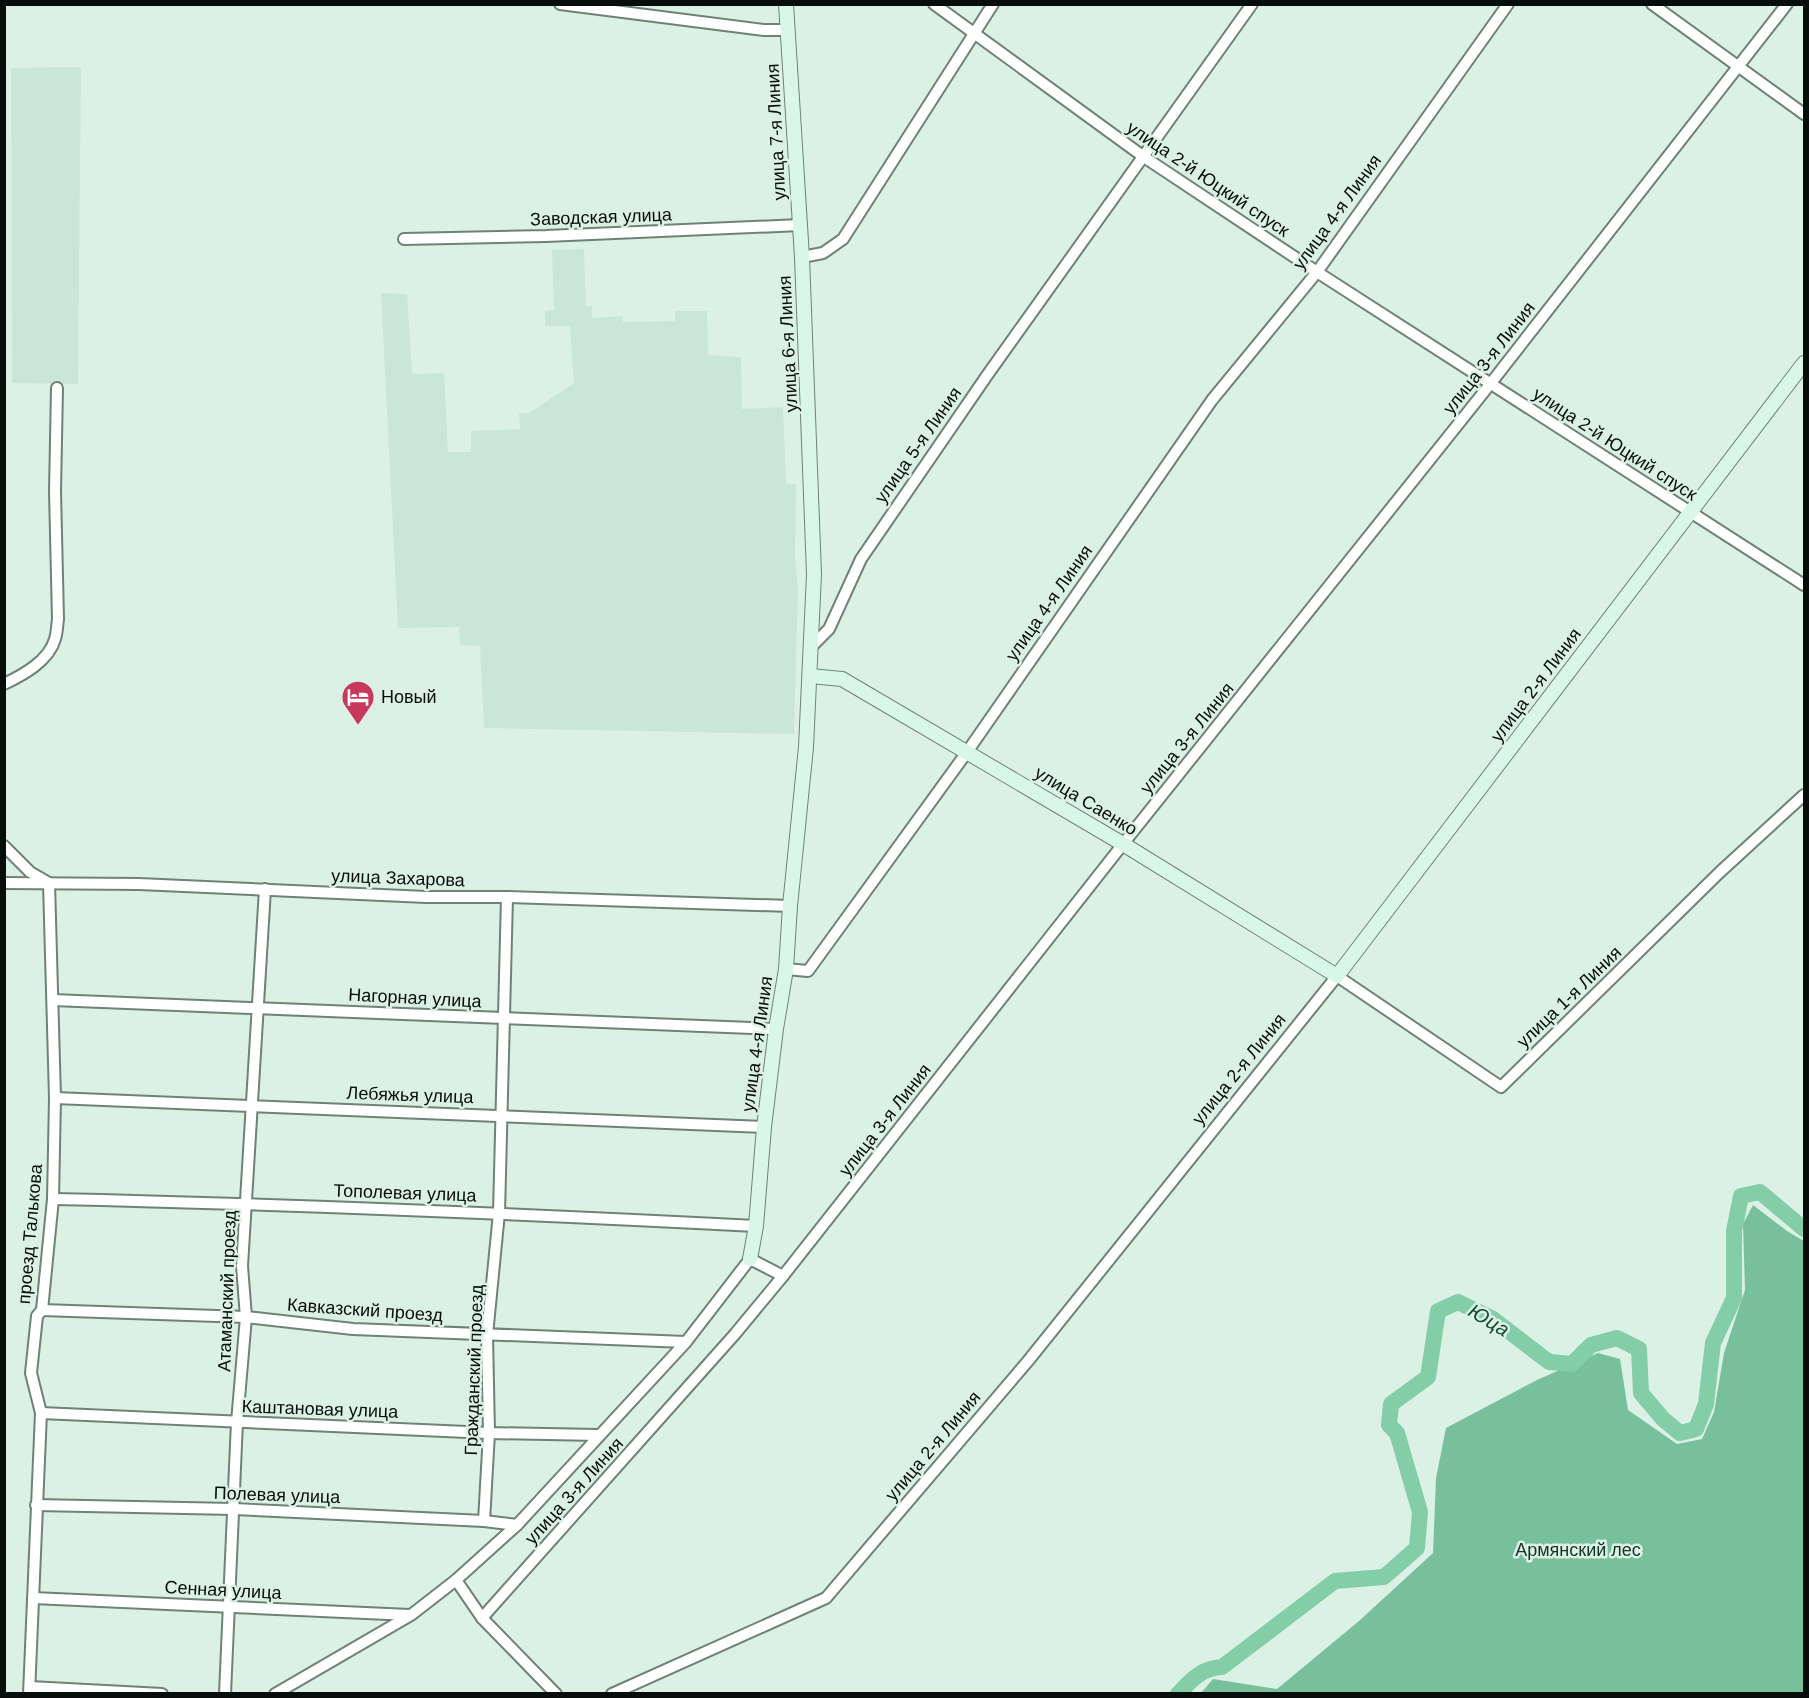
<svg xmlns="http://www.w3.org/2000/svg" width="1809" height="1698" viewBox="0 0 1809 1698" font-family="Helvetica,sans-serif">
<rect width="100%" height="100%" fill="#dcf1e5"/>
<g fill="#cae6d6">
<polygon points="81,67 78,384 12,383 11,68"/>
<polygon points="584,249 586,306 592,306 592,318 622,316 623,322 675,321 675,311 707,311 708,355 741,357 742,409 783,407 786,484 796,484 795,561 798,587 794,734 484,728 480,646 460,645 459,627 398,628 381,293 407,294 412,374 444,373 448,452 471,452 471,431 520,429 519,413 529,413 574,383 570,326 545,326 545,311 554,310 552,250"/>
</g>
<polygon fill="#77c09b" points="1753,1205 1787,1231 1804,1241 1804,1693 1201,1693 1213,1679 1277,1689 1359,1621 1433,1553 1436,1478 1446,1428 1537,1380 1598,1353 1620,1359 1628,1410 1677,1444 1702,1439 1714,1412 1724,1353 1745,1290 1743,1224"/>
<g fill="none" stroke-linecap="round" stroke-linejoin="round">
<path stroke="#83cda7" stroke-width="16" d="M1178 1694C1192 1679 1202 1668 1222 1667L1335 1581 1384 1577 1417 1548 1420 1512 1397 1433 1389 1425 1391 1404 1428 1377 1438 1311 1458 1302 1493 1319 1549 1362 1572 1364 1591 1345 1617 1338 1639 1349 1641 1393 1663 1419 1680 1433 1696 1429 1706 1404 1713 1343 1734 1298V1231L1741 1196 1760 1192 1804 1229"/>
<g stroke="#6f8277" stroke-width="14">
<g id="street">
<polyline points="560,4 764,30 788,30"/>
<polyline points="934,4 1144,157 1317,272 1804,585"/>
<polyline points="1652,4 1804,114"/>
<polyline points="404,239 546,236 800,225"/>
<polyline points="802,257 823,253 843,239 993,4"/>
<polyline points="811,647 829,629 861,559 988,374 1252,4"/>
<path d="M4 684C23 675 49 661 55 639 57 633 57 626 58 619L55 491 57 388"/>
<polyline points="4,846 30,872 49,883 55,1098 53,1199 42,1310 37,1316 31,1373 41,1413 29,1694"/>
<polyline points="4,883 139,884 426,897 507,897 790,906"/>
<polyline points="786,969 808,971 967,752 1212,400 1317,272 1508,4"/>
<polyline points="53,1000 776,1029"/>
<polyline points="55,1098 764,1127"/>
<path d="M53 1199C288 1204 522 1214 756 1226"/>
<polyline points="42,1310 246,1317 353,1329 686,1342"/>
<polyline points="41,1413 489,1433 598,1435"/>
<polyline points="36,1505 234,1509 484,1521 517,1525"/>
<polyline points="484,1521 489,1433 487,1335 499,1213 507,897"/>
<polyline points="456,1580 482,1618 556,1694"/>
<polyline points="33,1598 410,1615"/>
<polyline points="482,1618 735,1334 783,1276 1123,844 1491,383 1787,4"/>
<polyline points="30,1687 162,1694"/>
<polyline points="225,1694 237,1422 246,1317 242,1266 265,889"/>
<polyline points="275,1694 411,1615 456,1580 517,1525 686,1342 750,1259 783,1276"/>
<polyline points="612,1694 826,1598 1028,1361 1337,976 1501,1087 1720,872 1804,795"/>
</g>
</g>
<g stroke="#6f8277" stroke-width="16">
<g id="secondary">
<polyline points="810,676 842,679 1123,844 1337,976 1804,363"/>
<polyline points="750,1259 756,1226 764,1127 776,1029 786,969 790,906 806,747 814,574 802,257 786,4"/>
</g>
</g>
<use href="#street" stroke="#fff" stroke-width="10"/>
<use href="#secondary" stroke="#d8f7e8" stroke-width="14"/>
</g>
<defs>
<g id="hotel-pin" transform="scale(1.725)"><path d="M0 17L-7.5 6A9.5 9.5 0 1 1 7.5 6Z" fill="#c7385b" stroke="#dcf1e5"/><path d="M-6-4.5h1.5V1H6V5H4.5V3h-9V5H-6ZM-4 0a1.8 1.8 0 1 1 3.6 0ZM.5 0V-2.5h3Q6-2.5 6 0Z" fill="#fff"/></g>
</defs>
<g fill-rule="evenodd">
<use href="#hotel-pin" x="358" y="697"/>
</g>
<g text-anchor="middle" stroke-width="5" stroke-linejoin="round" paint-order="stroke">
<g font-size="18" fill="#070d0a" stroke="#dcf1e5">
<text transform="translate(776 132) rotate(-93)" y="6">улица 7-я Линия</text>
<text transform="translate(1208 179) rotate(34)" y="6">улица 2-й Юцкий спуск</text>
<text transform="translate(1337 212) rotate(-54)" y="6">улица 4-я Линия</text>
<text transform="translate(601 217) rotate(-2)" y="6">Заводская улица</text>
<text transform="translate(788 344) rotate(-93)" y="6">улица 6-я Линия</text>
<text transform="translate(1489 358) rotate(-52)" y="6">улица 3-я Линия</text>
<text transform="translate(1615 444) rotate(33)" y="6">улица 2-й Юцкий спуск</text>
<text transform="translate(918 445) rotate(-55)" y="6">улица 5-я Линия</text>
<text transform="translate(1049 603) rotate(-55)" y="6">улица 4-я Линия</text>
<text transform="translate(1536 685) rotate(-53)" y="6">улица 2-я Линия</text>
<text transform="translate(1187 738) rotate(-51)" y="6">улица 3-я Линия</text>
<text transform="translate(1086 801) rotate(31)" y="6">улица Саенко</text>
<text transform="translate(398 878) rotate(2)" y="6">улица Захарова</text>
<text transform="translate(1569 997) rotate(-44)" y="6">улица 1-я Линия</text>
<text transform="translate(415 998) rotate(3)" y="6">Нагорная улица</text>
<text transform="translate(757 1044) rotate(-82)" y="6">улица 4-я Линия</text>
<text transform="translate(1239 1069) rotate(-51)" y="6">улица 2-я Линия</text>
<text transform="translate(410 1095) rotate(2)" y="6">Лебяжья улица</text>
<text transform="translate(885 1120) rotate(-52)" y="6">улица 3-я Линия</text>
<text transform="translate(405 1193) rotate(2)" y="6">Тополевая улица</text>
<text transform="translate(30 1234) rotate(-85)" y="6">проезд Талькова</text>
<text transform="translate(227 1291) rotate(-88)" y="6">Атаманский проезд</text>
<text transform="translate(365 1310) rotate(4)" y="6">Кавказский проезд</text>
<text transform="translate(474 1370) rotate(-88)" y="6">Гражданский проезд</text>
<text transform="translate(320 1409) rotate(2)" y="6">Каштановая улица</text>
<text transform="translate(933 1446) rotate(-50)" y="6">улица 2-я Линия</text>
<text transform="translate(574 1491) rotate(-48)" y="6">улица 3-я Линия</text>
<text transform="translate(277 1495) rotate(2)" y="6">Полевая улица</text>
<text transform="translate(223 1590) rotate(3)" y="6">Сенная улица</text>
</g>
<g font-size="18" fill="#070d0a" stroke="#dcf1e5" text-anchor="start">
<text x="381" y="703">Новый</text>
</g>
<g font-size="18" fill="#133525" stroke="#dcf1e5">
<text x="1578" y="1556">Армянский лес</text>
</g>
<g font-size="20" font-style="italic" fill="#114c33" stroke="#dcf1e5">
<text transform="translate(1489 1320) rotate(31)" y="7">Юца</text>
</g>
</g>
<rect width="1809" height="1698" fill="none" stroke="#070d0a" stroke-width="12"/>
</svg>
